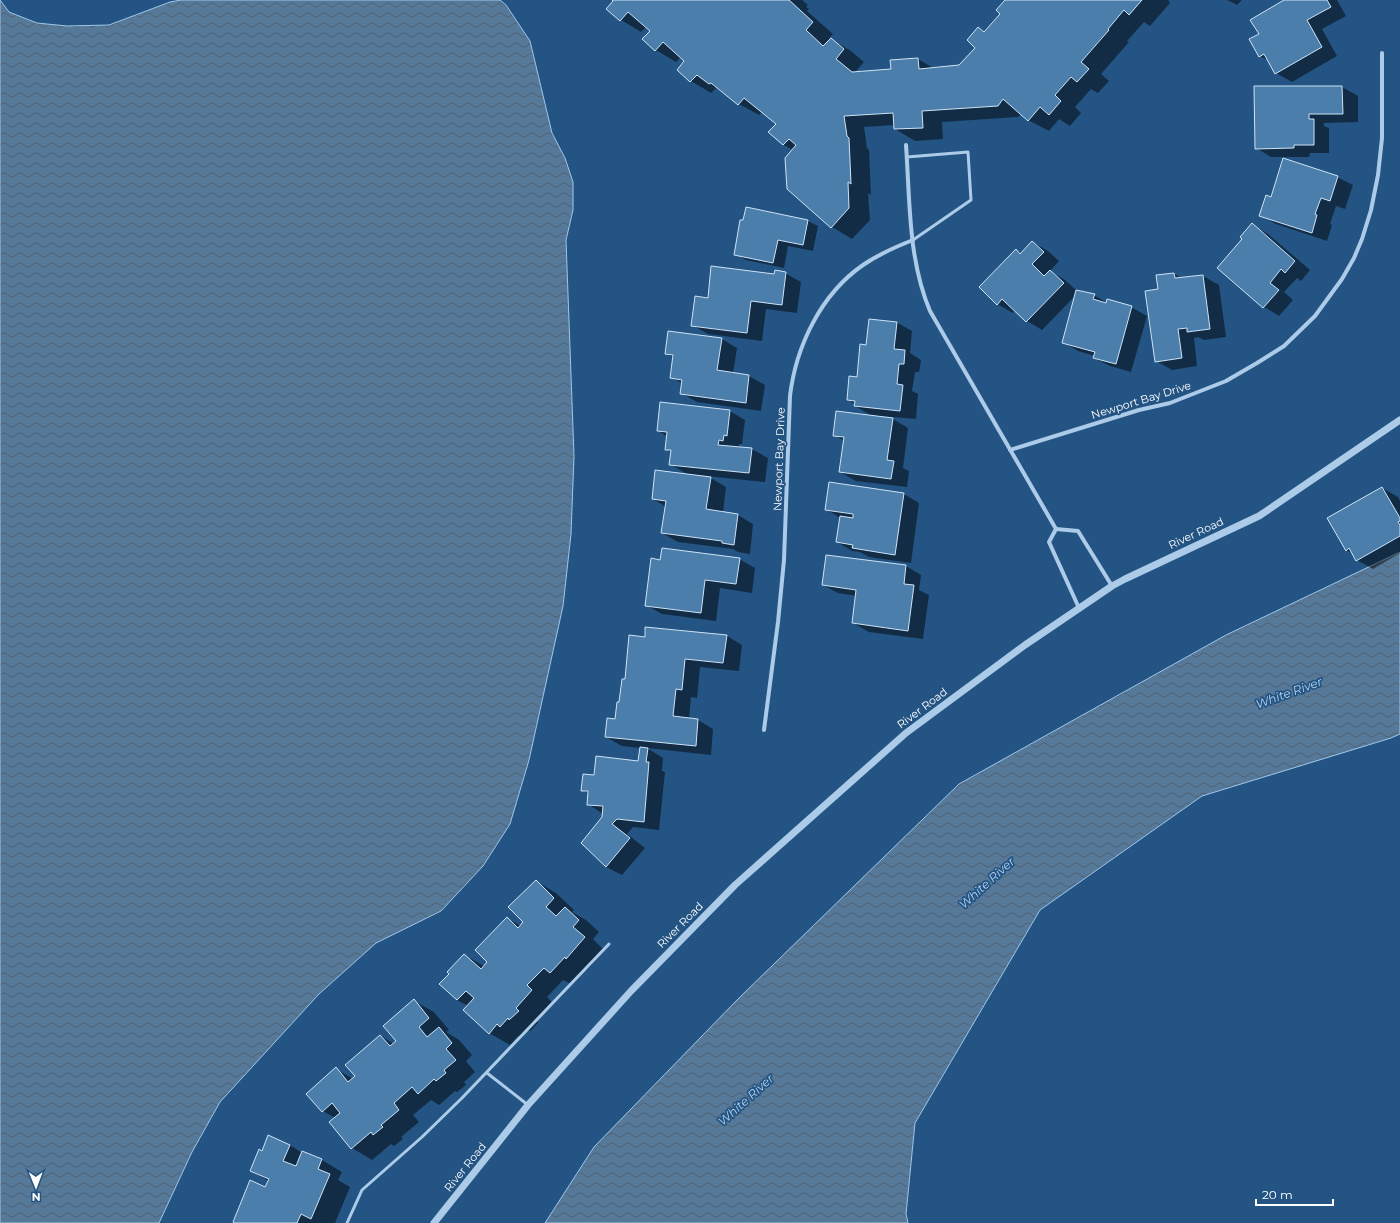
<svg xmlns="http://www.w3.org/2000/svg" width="1400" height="1223" viewBox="0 0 1400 1223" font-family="Montserrat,sans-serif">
<defs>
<pattern id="water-waves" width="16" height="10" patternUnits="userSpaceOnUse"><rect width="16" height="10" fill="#56799a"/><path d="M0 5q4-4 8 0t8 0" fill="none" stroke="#516273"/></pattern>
</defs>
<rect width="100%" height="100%" fill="#235483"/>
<g fill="url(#water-waves)" stroke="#9ec7e9">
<polygon points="0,0 9,12 37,23 67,26 109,25 170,2 181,0 500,0 506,5 530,41 552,133 565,158 573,182 573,210 566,240 574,456 571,534 563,606 529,760 510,824 483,866 441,911 376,943 319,994 220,1102 192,1152 159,1223 0,1223"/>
<polygon points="1400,552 1400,734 1391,738 1202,796 1040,910 915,1123 906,1214 908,1223 545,1223 594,1147 739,998 959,784 1226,635"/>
</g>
<g fill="#0007">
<polygon points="614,0 802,0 808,5 806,7 809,9 807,11 833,34 829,38 851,51 864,62 856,71 858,73 892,70 918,59 935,69 959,66 977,48 979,28 985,32 1001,14 1006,0 1168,0 1170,3 1150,26 1144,22 1127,41 1129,42 1101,74 1109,81 1098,93 1091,89 1075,107 1081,113 1070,126 1059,119 1049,131 1028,120 1021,114 1018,117 942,122 943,139 915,141 895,129 895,125 864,127 867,148 869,150 871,195 868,193 870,220 852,239 832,227 793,150 784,145 770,132 778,124 763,111 759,115 739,104 716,88 711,93 691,81 678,70 686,61 681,57 676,62 656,50 651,31 646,27 641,32 621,20 608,9 615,1"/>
<polygon points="1227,0 1242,0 1237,5"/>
<polygon points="1286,0 1337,0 1346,16 1322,29 1337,56 1292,82 1276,73 1269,61 1260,56 1260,34"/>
<polygon points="1255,87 1342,87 1358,96 1358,122 1324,123 1324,126 1329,128 1329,153 1310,153 1309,157 1271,157 1256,148"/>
<polygon points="1337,177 1353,185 1345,209 1336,206 1330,224 1332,225 1327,241 1276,224 1261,215 1271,198"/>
<polygon points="808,221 818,226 813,251 788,246 784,268 746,260 736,254"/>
<polygon points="1252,225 1268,234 1310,270 1301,281 1297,278 1284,292 1293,300 1279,316 1264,307 1218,268 1243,239"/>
<polygon points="1032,242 1048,251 1059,261 1050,271 1065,280 1077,291 1094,295 1107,303 1131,307 1147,316 1131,372 1110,366 1094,358 1095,356 1078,351 1063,342 1076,295 1042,330 1027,321 1015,310 1013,313 997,304 1016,250 1022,254"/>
<polygon points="785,273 801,282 797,313 766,309 762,341 708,334 692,325 709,299"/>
<polygon points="1174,274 1182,278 1203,276 1219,285 1226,337 1204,340 1198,337 1194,338 1197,366 1172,370 1156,361 1159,290 1157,276"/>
<polygon points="896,322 912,331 910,353 921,360 919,372 915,372 912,391 918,394 916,419 880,416 880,418 893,419 908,428 903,468 909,471 907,487 856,481 840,472 845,441 834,435 874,417 855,406 855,404 848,400 858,378 867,346"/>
<polygon points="722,339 737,348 733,373 749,376 765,385 761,411 697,402 681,393 683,384 671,377 674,358 666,353"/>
<polygon points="730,411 745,420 742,444 739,444 739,448 752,449 768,458 765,482 687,474 670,464 672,452 667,449 668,437 658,431"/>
<polygon points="711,478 726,487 723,513 738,515 753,524 750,554 738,552 733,549 678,542 662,533 666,507 653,499"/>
<polygon points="830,483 904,494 919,503 911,563 869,557 860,552 852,551 837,542 840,518 826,509"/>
<polygon points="1382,488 1398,497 1400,501 1400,553 1373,569 1357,560 1354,554 1346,550"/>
<polygon points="739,559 755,568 752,593 720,588 716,621 662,614 646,605 661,561"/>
<polygon points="906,566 921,575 919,590 929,595 923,639 869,632 853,623 857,596 838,593 823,585"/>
<polygon points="727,636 742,645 739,671 700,667 697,698 691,697 689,719 698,720 713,729 711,755 647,748 663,758 662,771 665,772 659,830 633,827 627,834 645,848 622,875 606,867 603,814 588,804 589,794 583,790 595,776 639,762 640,748 622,746 606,737 616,720 625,681 645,638"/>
<polygon points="536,881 556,893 574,910 572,912 586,920 599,932 593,939 604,950 587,970 585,969 571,984 563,980 547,997 552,1002 536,1020 538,1023 530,1031 528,1030 521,1038 518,1036 510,1045 489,1033 468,1006 457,1000 441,984 464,955 484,966 489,962 507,918 521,926 525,922"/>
<polygon points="414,1001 434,1012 449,1030 446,1032 459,1040 472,1055 466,1061 475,1072 464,1082 466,1085 457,1092 455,1091 439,1105 431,1100 413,1115 419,1122 401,1137 403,1139 394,1146 391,1144 372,1160 352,1148 335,1118 323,1111 336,1069 353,1079 381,1036 394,1044 398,1041"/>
<polygon points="290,1145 302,1153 322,1160 342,1172 338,1180 350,1187 335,1223 236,1223 266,1188 269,1181 252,1171 263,1152"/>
</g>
<g fill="#4b7eab" stroke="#cee3f6">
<polygon points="612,0 789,0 813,22 806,30 823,46 831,38 844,49 836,59 852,72 891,69 890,60 918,58 919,69 959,65 975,48 967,40 978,27 984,32 1000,14 996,10 1005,0 1142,0 1129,15 1124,10 1108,29 1109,30 1081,62 1089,69 1077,82 1071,77 1055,95 1061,101 1049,115 1040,107 1028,121 1003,99 998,106 922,111 923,128 894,129 893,113 844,116 847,136 849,138 851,184 848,182 849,208 831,228 787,189 785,158 796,145 789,139 783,145 768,132 776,124 744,98 738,105 711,83 709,84 697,75 690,82 677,70 684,61 663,42 655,51 642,39 650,31 628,12 620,21 606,9 613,1"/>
<polygon points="1284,0 1327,0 1331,7 1307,20 1322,47 1275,74 1264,54 1259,57 1249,39 1259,34 1250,20"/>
<polygon points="1254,86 1342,86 1343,114 1309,114 1309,119 1314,119 1314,145 1294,145 1294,148 1255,149"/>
<polygon points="1283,158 1338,176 1330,201 1321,198 1315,214 1317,215 1312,233 1259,216 1266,195 1271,197"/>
<polygon points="746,207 808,220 803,245 778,240 773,263 734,255 740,220 743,220"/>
<polygon points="1252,223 1295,261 1285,273 1281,269 1270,283 1279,290 1263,308 1217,268 1242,239 1240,237"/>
<polygon points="1032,241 1044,252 1032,264 1044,276 1050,270 1064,283 1026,322 1002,299 997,305 979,287 1016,249 1020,254"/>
<polygon points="711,266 774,274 775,270 786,272 782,305 751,301 747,333 691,326 695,296 708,298"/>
<polygon points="1174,273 1175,278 1203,275 1210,329 1187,332 1187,328 1178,329 1182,358 1155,362 1145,291 1158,289 1156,275"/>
<polygon points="1076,290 1095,294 1093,299 1106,303 1107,299 1132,306 1116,364 1093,358 1095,352 1062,343"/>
<polygon points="869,319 897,322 894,349 905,350 904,364 899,364 897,384 903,385 900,411 854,406 855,401 847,400 849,376 857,377 860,344 866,345"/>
<polygon points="668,331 722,338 717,370 749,375 746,403 680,394 682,380 670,378 673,355 665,354"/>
<polygon points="660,402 730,410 727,436 724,435 723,441 719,440 718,445 752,448 749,473 669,465 671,450 665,450 667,432 657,431"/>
<polygon points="836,411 893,418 887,460 894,461 891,479 839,472 844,437 833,436"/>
<polygon points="655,470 711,477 706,509 738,514 734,545 722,543 722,541 661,533 666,501 652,499"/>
<polygon points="829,482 904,493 895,555 852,548 853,545 836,542 840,516 853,518 853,514 825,510"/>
<polygon points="1382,487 1400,518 1400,521 1398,522 1400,525 1400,536 1356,561 1349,548 1346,551 1327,518"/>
<polygon points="662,548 740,558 736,584 705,580 701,613 645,606 651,558 660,560"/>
<polygon points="826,555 906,565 904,584 914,585 908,631 852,623 856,590 822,585"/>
<polygon points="645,627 727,635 723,663 685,659 682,690 676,689 673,716 698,719 696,746 605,737 607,718 615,719 617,702 619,702 622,679 625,679 629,635 645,637"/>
<polygon points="640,747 648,748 646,762 649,762 644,822 617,819 612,824 630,838 606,867 581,843 602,817 603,806 587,805 588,791 581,791 583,774 594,775 596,756 638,761"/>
<polygon points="536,880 554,898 546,907 556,916 565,907 579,920 573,927 585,937 566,959 565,957 550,973 544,968 527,985 532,990 516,1008 519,1011 509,1020 508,1018 500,1027 497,1024 489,1034 463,1010 474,998 466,991 457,1000 439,984 449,974 447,972 464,954 481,969 487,962 475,950 507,917 518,928 523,922 508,907"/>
<polygon points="414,999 429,1018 419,1027 427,1037 439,1027 452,1043 446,1049 456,1060 444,1070 446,1073 436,1081 434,1079 418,1094 412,1087 394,1103 399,1110 381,1125 383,1127 373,1135 371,1132 351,1149 329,1122 340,1113 332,1103 322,1112 306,1094 336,1067 348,1082 355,1076 345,1065 380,1035 390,1046 396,1041 383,1026"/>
<polygon points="268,1135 290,1145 283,1161 296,1166 302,1151 322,1159 318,1169 330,1174 311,1219 301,1214 297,1223 234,1223 233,1222 250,1180 265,1187 269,1179 250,1171 259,1149 262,1151"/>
</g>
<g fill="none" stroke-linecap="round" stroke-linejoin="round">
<g stroke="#abcbe8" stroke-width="3">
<polyline points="907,157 968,152 971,200 913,240"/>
<polyline points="487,1073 528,1105"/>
<polyline points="347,1223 362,1190 422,1137 462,1098 609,944"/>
</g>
<g stroke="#abcbe8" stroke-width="4">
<path d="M906 145C910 201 908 259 930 311L1056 529"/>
<polyline points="1010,450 1139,410 1170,403 1226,381 1257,363 1284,346 1315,316 1342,279 1354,258 1362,239 1371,210 1378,175 1382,138 1382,53"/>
<polyline points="1056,529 1049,542 1079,608"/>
<polyline points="1056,529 1078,531 1112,586"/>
<path d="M764 730 778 622 784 560 790 396C796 346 821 294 863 265 879 254 895 247 913 240"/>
</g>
<polyline stroke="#abcbe8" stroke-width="7" points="434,1223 528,1105 631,991 735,885 906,733 1025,645 1112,586 1125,579 1259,516 1400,420"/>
</g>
<g text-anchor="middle" stroke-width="3.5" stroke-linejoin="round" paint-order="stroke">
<g font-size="11" fill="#fff" stroke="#235483">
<text transform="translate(1141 400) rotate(-17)" y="4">Newport Bay Drive</text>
<text transform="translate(779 459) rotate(-88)" y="4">Newport Bay Drive</text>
<text transform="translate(1196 533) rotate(-25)" y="4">River Road</text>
<text transform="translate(922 708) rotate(-37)" y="4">River Road</text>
<text transform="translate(680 925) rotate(-45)" y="4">River Road</text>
<text transform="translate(465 1167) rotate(-51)" y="4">River Road</text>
</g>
<g font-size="12" font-style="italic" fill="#b6d5f0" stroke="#235483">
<text transform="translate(1289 693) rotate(-20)" y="4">White River</text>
<text transform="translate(987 883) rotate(-42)" y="4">White River</text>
<text transform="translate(746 1100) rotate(-42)" y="4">White River</text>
</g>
</g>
<g transform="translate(36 1187) rotate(179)" stroke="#235483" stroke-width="3" paint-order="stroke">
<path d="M0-3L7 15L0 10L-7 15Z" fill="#ffffff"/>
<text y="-6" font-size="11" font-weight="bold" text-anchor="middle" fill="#ffffff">N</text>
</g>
<path d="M1256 1199v6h77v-6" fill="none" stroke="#ffffff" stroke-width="2"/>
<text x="1262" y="1199" font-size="12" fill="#ffffff" stroke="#235483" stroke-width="3" paint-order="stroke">20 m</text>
</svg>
